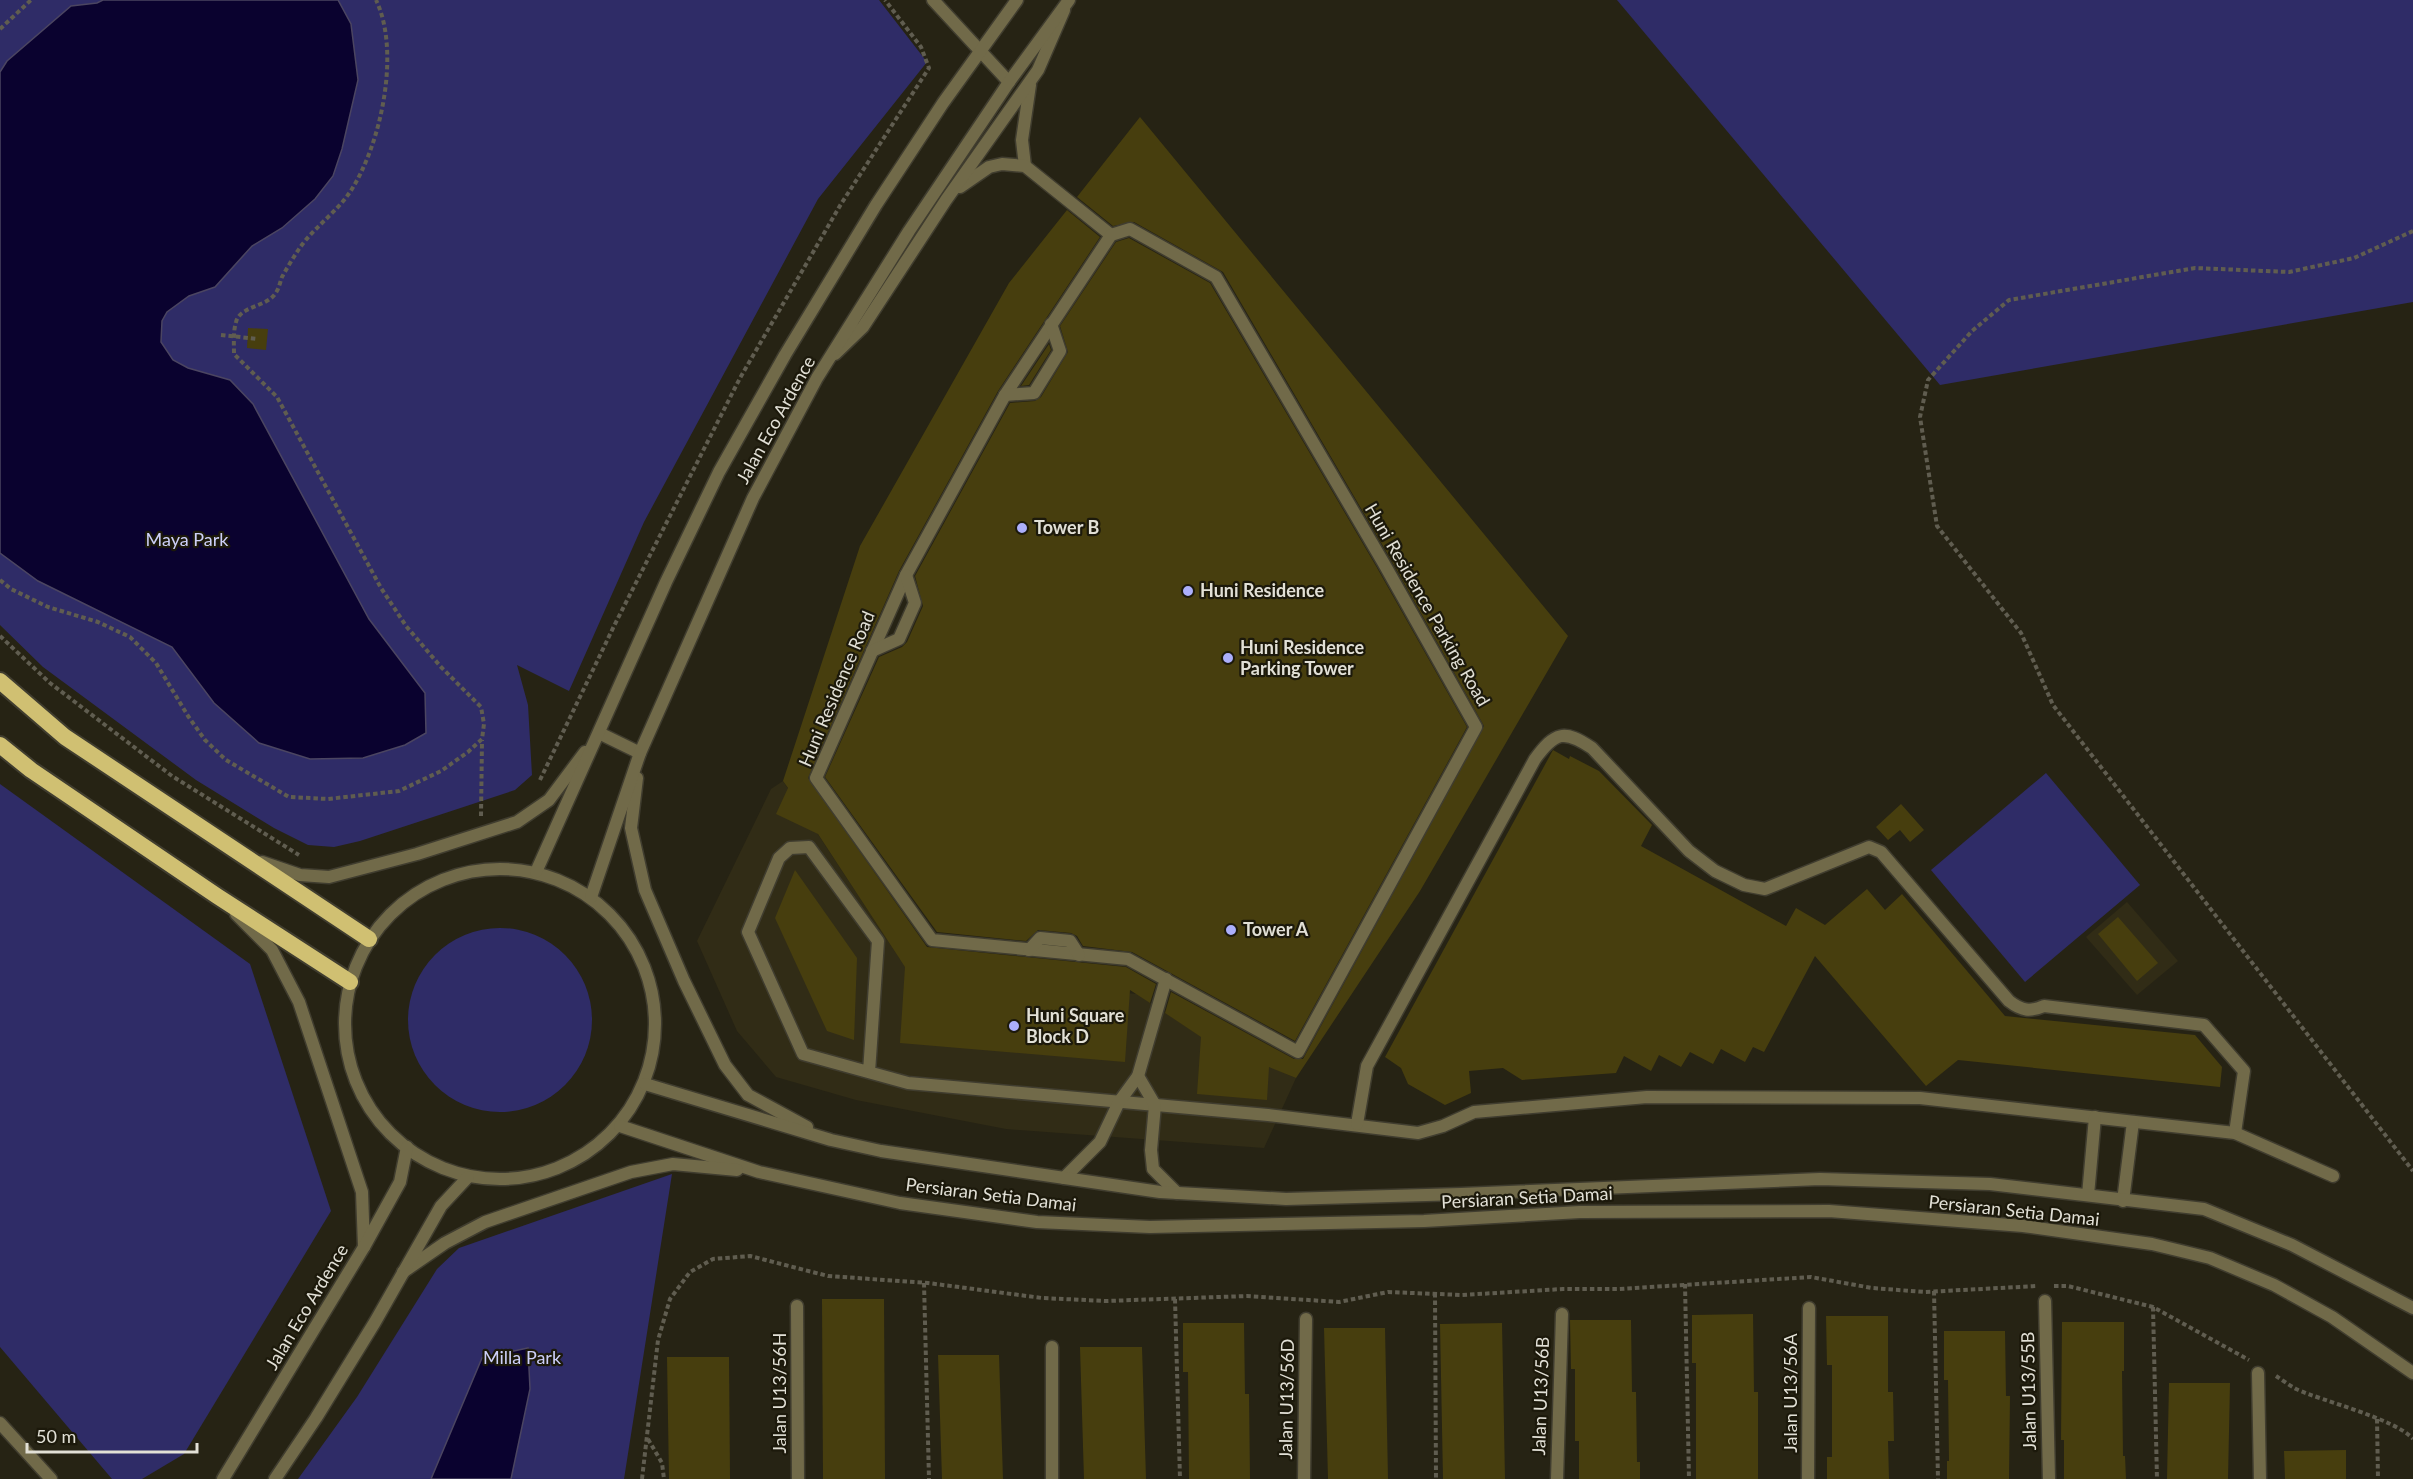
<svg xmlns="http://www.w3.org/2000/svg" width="2413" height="1479" viewBox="0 0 2413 1479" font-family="Lato,sans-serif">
<rect width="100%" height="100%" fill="#262314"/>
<g fill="#312c16">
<polygon points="783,781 900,959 1007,982 1137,994 1202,1037 1296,1078 1264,1148 1006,1129 856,1100 776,1077 737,1031 697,941 771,789"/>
<polygon points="2127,902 2178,961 2137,995 2086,937"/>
</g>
<g fill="#2f2c67">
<polygon points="0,0 879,0 927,62 818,199 644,522 569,691 517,665 528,705 532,775 515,790 360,841 334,847 308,845 274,828 196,780 43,667 0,625"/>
<polygon points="1617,0 2413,0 2413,302 1940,385"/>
<polygon points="2046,773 2140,885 2025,982 1931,870"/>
<polygon points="0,784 250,964 331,1211 184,1454 142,1479 112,1479 0,1347"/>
<circle cx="500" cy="1020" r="92"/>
<polygon points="672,1174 624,1479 298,1479 357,1397 437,1269 459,1248"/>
</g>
<g fill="#0a022f" stroke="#4b4561" stroke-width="1.5">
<polygon points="103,0 338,0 351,24 358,80 342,149 333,176 315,199 282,228 252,246 215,287 189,296 167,312 162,321 161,342 173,360 188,368 230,380 253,404 369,619 425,693 426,733 405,745 363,758 310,759 259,743 214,703 172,647 38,581 0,553 0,72 7,61 71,6 97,3"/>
<polygon points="528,1348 530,1389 511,1479 431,1479 482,1358"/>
</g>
<g fill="#473e0e">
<polygon points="1140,117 1568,636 1420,891 1296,1078 1269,1067 1267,1100 1197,1094 1201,1037 1165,1013 1171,992 1294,1059 1303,1059 1484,726 1390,558 1223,272 1134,222 1113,226 1077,197"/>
<polygon points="1067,210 1100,237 998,391 899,571 808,778 927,947 1126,967 1156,984 1150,1003 1130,990 1125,1062 900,1043 905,967 818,834 776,814 788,788 783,781 860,546 1009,283"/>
<polygon points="1129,238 1210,283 1376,566 1467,727 1295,1041 1132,952 1083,946 1077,936 1071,933 1038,930 1026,941 937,932 825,777 879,657 902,647 907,642 923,606 915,576 1010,403 1035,401 1041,397 1068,352 1060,326 1116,242"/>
<polygon points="248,328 268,329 266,350 247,348"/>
<polygon points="1049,344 1051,350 1029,385 1021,386"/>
<polygon points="1553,750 1569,759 1570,756 1599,771 1652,825 1641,846 1786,926 1796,908 1825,925 1867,889 1885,910 1902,894 2005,1016 2195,1035 2222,1067 2220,1087 1958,1060 1926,1086 1815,956 1764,1052 1753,1047 1745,1062 1721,1049 1713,1064 1690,1052 1681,1067 1659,1055 1651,1071 1624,1056 1616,1073 1522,1080 1503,1068 1469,1071 1471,1093 1445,1105 1408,1084 1401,1068 1385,1057"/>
<polygon points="1901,804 1924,830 1910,842 1900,830 1888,840 1876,827"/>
<polygon points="795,870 857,958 854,1040 827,1031 775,918"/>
<polygon points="2118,917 2158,963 2137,981 2098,934"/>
<polygon points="822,1299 884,1299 885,1479 823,1479"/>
<polygon points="1753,1314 1754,1392 1758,1392 1758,1479 1696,1479 1696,1363 1692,1363 1692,1315"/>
<polygon points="1826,1316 1888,1316 1888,1392 1893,1392 1894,1441 1888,1441 1889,1479 1827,1479 1827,1457 1832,1457 1832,1365 1827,1365"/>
<polygon points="1570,1320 1631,1320 1632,1392 1636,1392 1637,1462 1640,1462 1640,1479 1579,1479 1579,1441 1575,1441 1575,1369 1571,1369"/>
<polygon points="2062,1322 2124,1322 2124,1371 2122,1371 2123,1456 2125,1456 2126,1479 2064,1479 2064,1440 2061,1440"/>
<polygon points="1183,1323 1244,1323 1245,1394 1249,1394 1250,1479 1189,1479 1188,1372 1183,1372"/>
<polygon points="1502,1323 1505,1479 1443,1479 1440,1324"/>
<polygon points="1324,1328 1385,1328 1388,1479 1328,1479"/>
<polygon points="1944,1331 2005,1331 2006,1396 2010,1396 2009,1479 1947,1479 1947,1461 1949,1461 1948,1380 1944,1380"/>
<polygon points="1080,1347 1142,1347 1146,1479 1084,1479"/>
<polygon points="938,1355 999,1355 1003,1479 942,1479"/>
<polygon points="667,1357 729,1357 730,1479 669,1479"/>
<polygon points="2169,1383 2230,1383 2228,1479 2167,1479"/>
<polygon points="2346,1450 2346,1479 2285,1479 2284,1451"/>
</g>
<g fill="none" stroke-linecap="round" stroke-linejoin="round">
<g stroke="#403d2f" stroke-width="15">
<g id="service">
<polyline points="1025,166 1022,140 1030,85"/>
<polyline points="960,187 989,167 1002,164 1025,166 1111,235"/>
<polygon points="1130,229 1216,277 1383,562 1476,727 1298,1052 1128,959 932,940 816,778 906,575 1005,395 1111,235"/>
<polyline points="835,354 863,327 946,200 1038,70 1064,10"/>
<polyline points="1005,395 1034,393 1060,351 1051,324"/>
<polyline points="872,651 899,639 915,603 906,575"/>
<polyline points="1029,950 1040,938 1070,941 1079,955"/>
<polyline points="869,1072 878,941 809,847 790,848 779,858 748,932 803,1054 908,1083 1268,1115 1418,1133 1443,1126 1474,1112 1647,1097 1920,1098 2235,1133 2333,1176"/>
<polyline points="1138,1076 1155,1105 1151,1150 1153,1169 1177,1193"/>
<path d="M1357 1124 1367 1066 1535 759C1555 732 1564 729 1592 748L1689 851 1715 871 1744 885 1765 889 1869 847 1881 852 2009 1001C2022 1011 2030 1012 2044 1006L2204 1025 2244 1071 2235 1133"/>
<polyline points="1064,1178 1100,1142 1119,1102 1138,1076 1166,979"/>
<polyline points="2088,1195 2095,1117"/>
<polyline points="2123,1201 2133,1122"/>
<polyline points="0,1423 51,1479"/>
</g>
</g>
<g stroke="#403d2f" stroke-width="15">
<g id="minor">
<polyline points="933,0 1009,82"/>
<polyline points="2045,1301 2049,1479"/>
<polyline points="797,1306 798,1479"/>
<polyline points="2258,1373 2260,1479"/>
<polyline points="1052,1479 1052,1347"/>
<polyline points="1304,1479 1306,1319"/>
<polyline points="1557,1479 1562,1314"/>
<polyline points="1808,1479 1809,1308"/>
</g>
</g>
<g stroke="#403d2f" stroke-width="15">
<g id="tertiary">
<polyline points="599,733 640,753"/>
<polyline points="637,778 631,828 645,890 684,981 725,1065 748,1095 807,1127"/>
<polyline points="262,862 300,875 329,877 417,854 517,822 549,800 585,752"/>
<circle cx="500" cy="1024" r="155"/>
<polyline points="536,872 666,582 719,472 785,355 876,205 943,103 1017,0"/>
<polyline points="591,897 640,753 753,498 817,378 909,231 1009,82 1069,0"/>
<polyline points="236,914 272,950 299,1002 362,1192 364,1247"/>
<polyline points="645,1084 831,1140 881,1151 1160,1192 1286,1199 1461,1194 1820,1179 1990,1184 2204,1209 2292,1245 2413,1308"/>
<polyline points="620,1126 759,1172 900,1203 1037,1222 1150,1227 1424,1221 1580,1212 1829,1211 2023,1226 2152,1244 2210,1258 2274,1285 2332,1317 2413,1373"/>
<polyline points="403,1272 445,1243 485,1222 631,1172 673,1164 737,1170"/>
<polyline points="223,1479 364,1247 400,1182 407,1147"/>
<polyline points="275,1479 316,1418 375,1322 441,1206 468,1177"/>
</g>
</g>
<g stroke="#403d2f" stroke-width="20">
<g id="trunk">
<polyline points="0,681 65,737 369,939"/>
<polyline points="0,745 31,770 217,896 350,982"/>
</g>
</g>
<g stroke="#605d50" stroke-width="4" stroke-dasharray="4.5 3" stroke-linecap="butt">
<polyline points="0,29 31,0"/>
<polyline points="2413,231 2354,258 2289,272 2195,268 2009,300 1972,331 1928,380 1920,417 1937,526 2021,633 2053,705 2413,1171"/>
<polyline points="221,335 258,339"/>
<path d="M0 580 11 589 48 607 98 622 130 637 156 663 188 716 205 740 226 760 289 797 328 799 399 791 441 771 468 752 482 739 484 724 481 707 441 667 406 626 381 588 277 397 234 354C234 344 233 332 236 322 240 306 266 307 275 294 279 289 280 282 282 277 287 268 293 258 299 249 313 228 336 213 350 192 381 145 401 52 376 0"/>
<polyline points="0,636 50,683 172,776 299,855"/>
<polyline points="540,780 614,626 740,378 841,204 929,68 921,47 885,0"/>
<polyline points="481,816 482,740"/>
<polyline points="924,1283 929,1479"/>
<polyline points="1685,1284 1689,1479"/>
<polyline points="2054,1286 2068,1286 2153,1307 2249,1360"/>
<polyline points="1934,1291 1938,1479"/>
<polyline points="1435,1293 1436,1479"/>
<polyline points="1175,1299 1180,1479"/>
<polyline points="2153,1307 2157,1479"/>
<path d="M2276 1376C2282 1380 2289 1385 2296 1389 2322 1401 2396 1419 2413 1439"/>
<polyline points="2377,1419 2378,1479"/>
<polyline points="648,1439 662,1463 664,1479"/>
<polyline points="642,1479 658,1340 670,1299 690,1272 713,1259 750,1256 828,1276 928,1283 1042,1298 1106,1301 1247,1296 1339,1302 1388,1292 1462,1295 1563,1289 1619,1289 1811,1277 1872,1288 1925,1292 2037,1286"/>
</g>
<use href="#service" stroke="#716a49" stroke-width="12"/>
<use href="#minor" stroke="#716a49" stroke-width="12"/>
<use href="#tertiary" stroke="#716a49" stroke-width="12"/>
<use href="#trunk" stroke="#d0c072" stroke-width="16"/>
</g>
<g fill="#acaffb" stroke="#1c190b" stroke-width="2">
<circle cx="1022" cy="528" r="6"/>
<circle cx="1188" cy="591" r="6"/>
<circle cx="1228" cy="658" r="6"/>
<circle cx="1231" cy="930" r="6"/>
<circle cx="1014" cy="1026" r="6"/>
</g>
<g text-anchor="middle" stroke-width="4.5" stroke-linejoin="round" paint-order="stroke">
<g font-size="18" fill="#e2e0d6" stroke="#1c190b">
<text transform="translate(776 420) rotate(-61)" y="6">Jalan Eco Ardence</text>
<text transform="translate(1427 605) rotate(60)" y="6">Huni Residence Parking Road</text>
<text transform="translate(837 689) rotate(-67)" y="6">Huni Residence Road</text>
<text transform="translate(991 1195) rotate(7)" y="6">Persiaran Setia Damai</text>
<text transform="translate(1527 1198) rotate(-3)" y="6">Persiaran Setia Damai</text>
<text transform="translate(2014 1211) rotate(6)" y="6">Persiaran Setia Damai</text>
<text transform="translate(307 1307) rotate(-59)" y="6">Jalan Eco Ardence</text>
<text transform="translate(2029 1391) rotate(-91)" y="6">Jalan U13/55B</text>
<text transform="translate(780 1393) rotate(-90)" y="6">Jalan U13/56H</text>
<text transform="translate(1791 1393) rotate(-90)" y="6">Jalan U13/56A</text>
<text transform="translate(1541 1396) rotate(-88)" y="6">Jalan U13/56B</text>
<text transform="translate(1287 1399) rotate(-89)" y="6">Jalan U13/56D</text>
</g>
<g font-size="18" font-weight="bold" fill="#e2e0d6" stroke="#1c190b" text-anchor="start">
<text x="1034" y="534">Tower B</text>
<text x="1200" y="597">Huni Residence</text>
<text x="1240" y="654">Huni Residence<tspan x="1240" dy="21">Parking Tower</tspan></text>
<text x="1243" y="936">Tower A</text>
<text x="1026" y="1022">Huni Square<tspan x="1026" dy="21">Block D</tspan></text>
</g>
<g font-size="18" fill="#cdd0f9" stroke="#1c190b">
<text x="187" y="546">Maya Park</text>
<text x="522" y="1364">Milla Park</text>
</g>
</g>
<path d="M27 1443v9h170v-9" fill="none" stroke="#e2e0d6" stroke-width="3"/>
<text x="36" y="1443" font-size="18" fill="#e2e0d6" stroke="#1c190b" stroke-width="4.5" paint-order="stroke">50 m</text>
</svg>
